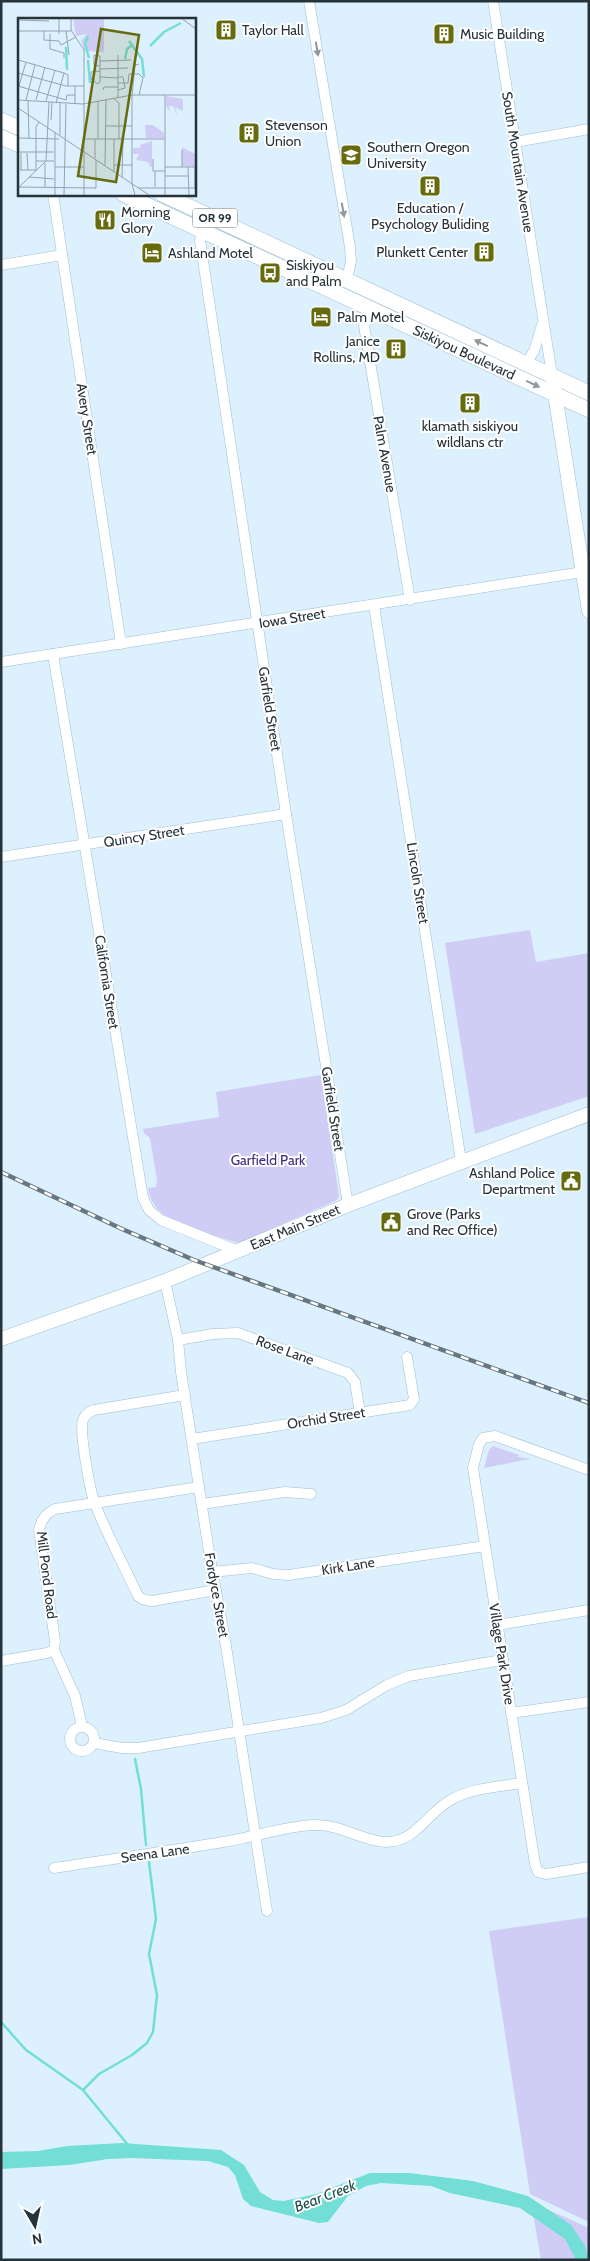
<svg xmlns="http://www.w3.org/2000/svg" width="590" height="2261" viewBox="0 0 590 2261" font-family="Cabin,sans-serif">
<rect width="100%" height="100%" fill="#ddf0fe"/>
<g fill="#cfccf6">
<polygon points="530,930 536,962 589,953 589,1096 475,1134 445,943"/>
<path d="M321 1075 339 1196 337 1200 241 1242H235C206 1232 152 1224 148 1188L156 1187 157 1180 150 1138 144 1133 143 1129 219 1117 216 1092Z"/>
<polygon points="493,1446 519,1455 518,1457 530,1459 484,1468 489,1450"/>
<polygon points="589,1917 589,2222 530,2194 489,1931"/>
<polygon points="531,2202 589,2228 589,2260 541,2260"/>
</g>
<polygon fill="#72ded5" points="122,2143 221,2150 244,2165 260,2192 273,2200 284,2201 316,2194 370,2173 409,2173 473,2181 528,2196 571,2225 585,2246 589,2260 576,2260 565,2239 520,2208 450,2193 431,2186 381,2183 366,2186 348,2196 328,2222 319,2223 251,2206 243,2199 235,2175 228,2167 208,2161 132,2158 108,2159 69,2165 1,2169 1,2152 38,2151 67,2146"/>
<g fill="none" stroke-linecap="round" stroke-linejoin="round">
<g stroke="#72ded5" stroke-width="2.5">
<polyline points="135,1759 141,1789 146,1845"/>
<polyline points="1,2022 26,2050 83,2090 128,2145"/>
<polyline points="83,2090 99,2074 132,2055 147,2043 153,2032 157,1995 149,1954 156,1919 149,1862"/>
</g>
<g stroke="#9ebed4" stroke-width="11">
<g id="street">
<polyline points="309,1 350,247 351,261 347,279"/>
<polyline points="493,1 552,375"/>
<polyline points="515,142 589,129"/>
<polyline points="53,194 121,644"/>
<polyline points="204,225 200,240 286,814 348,1205"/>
<polyline points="1,265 62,255"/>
<polyline points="369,308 364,326 410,600"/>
<polyline points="526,363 534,351 542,325"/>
<polyline points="374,606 461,1161"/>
<polyline points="53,654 143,1198 149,1210 161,1220 238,1251"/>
<polyline points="1,662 583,572"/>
<polyline points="1,857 286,814"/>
<polyline points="165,1281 178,1340 181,1372 210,1558 226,1646 267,1911"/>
<polyline points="178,1340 213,1334 238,1333 348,1373 355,1382 360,1413"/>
<path d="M185 1395 94 1410C89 1412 85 1414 83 1420 79 1431 90 1491 95 1504 107 1535 124 1565 138 1596L142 1599 152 1601 216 1590"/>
<polyline points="192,1439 410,1405 414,1399 407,1357"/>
<polyline points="589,1470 495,1436 483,1438 479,1444 473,1468 535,1864 538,1872 546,1874 589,1867"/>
<polyline points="202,1504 285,1492 311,1494"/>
<polyline points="212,1572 252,1568 273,1574 289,1575 485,1546"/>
<polyline points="497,1625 589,1610"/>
<polyline points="54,1650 75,1696 82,1726"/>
<path d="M1 1661 47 1653 54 1650 55 1641 39 1530C41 1519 46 1513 55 1509L199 1487"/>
<polyline points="511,1713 589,1702"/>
<circle cx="82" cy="1739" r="12"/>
<polyline points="94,1743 122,1748 138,1748 321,1718 346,1710 387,1685 409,1676 502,1660"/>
<path d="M54 1868C112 1859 171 1851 229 1841 258 1836 285 1826 315 1825 344 1824 371 1847 395 1841 418 1836 429 1813 449 1801 470 1788 497 1787 522 1783"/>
</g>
</g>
<g stroke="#9ebed4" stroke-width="15">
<g id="secondary">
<polyline points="552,375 589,611"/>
<polyline points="1,1339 165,1281 348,1205 589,1114"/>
</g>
</g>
<g stroke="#9ebed4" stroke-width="16">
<g id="primary">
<polyline points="1,120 19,128"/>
<polyline points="1,137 19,145"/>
<path id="s1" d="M123 194 589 410"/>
<polyline points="162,194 589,393"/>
</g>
</g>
<use href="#street" stroke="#fff" stroke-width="10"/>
<use href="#secondary" stroke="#fff" stroke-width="14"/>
<use href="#primary" stroke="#fff" stroke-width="15"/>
<g stroke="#677680" stroke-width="4.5">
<polyline id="rail" points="1,1172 122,1229 194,1260 589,1403"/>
</g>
<use href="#rail" stroke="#fff" stroke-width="2.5" stroke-dasharray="8" stroke-linecap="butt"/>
</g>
<defs><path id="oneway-solid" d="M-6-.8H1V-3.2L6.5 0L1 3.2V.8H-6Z" transform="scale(1.25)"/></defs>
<g fill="#92999d">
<use href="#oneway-solid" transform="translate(317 49) rotate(81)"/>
<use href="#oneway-solid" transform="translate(343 210) rotate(80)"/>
<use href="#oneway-solid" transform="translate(481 343) rotate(-155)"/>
<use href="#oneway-solid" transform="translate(533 384) rotate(25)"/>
</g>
<defs>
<g id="building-square" transform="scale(1.125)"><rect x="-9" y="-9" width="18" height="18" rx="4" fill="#666b0e" stroke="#fff"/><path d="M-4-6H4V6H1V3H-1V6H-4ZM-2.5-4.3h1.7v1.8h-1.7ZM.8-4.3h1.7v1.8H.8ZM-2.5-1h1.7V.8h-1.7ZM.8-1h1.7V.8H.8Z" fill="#fff"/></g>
<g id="university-square" transform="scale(1.125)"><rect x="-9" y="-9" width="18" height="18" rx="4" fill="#666b0e" stroke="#fff"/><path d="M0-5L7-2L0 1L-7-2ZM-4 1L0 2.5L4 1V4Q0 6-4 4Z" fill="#fff"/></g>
<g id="restaurant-square" transform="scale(1.125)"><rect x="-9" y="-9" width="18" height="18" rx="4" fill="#666b0e" stroke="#fff"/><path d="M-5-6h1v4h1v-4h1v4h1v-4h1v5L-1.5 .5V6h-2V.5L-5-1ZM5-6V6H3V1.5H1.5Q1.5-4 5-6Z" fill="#fff"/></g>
<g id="hotel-square" transform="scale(1.125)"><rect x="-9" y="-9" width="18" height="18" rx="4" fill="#666b0e" stroke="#fff"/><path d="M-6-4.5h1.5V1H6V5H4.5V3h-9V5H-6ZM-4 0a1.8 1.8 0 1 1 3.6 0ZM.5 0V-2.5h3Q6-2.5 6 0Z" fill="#fff"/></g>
<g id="bus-square" transform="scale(1.125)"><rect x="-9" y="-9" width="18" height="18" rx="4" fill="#666b0e" stroke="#fff"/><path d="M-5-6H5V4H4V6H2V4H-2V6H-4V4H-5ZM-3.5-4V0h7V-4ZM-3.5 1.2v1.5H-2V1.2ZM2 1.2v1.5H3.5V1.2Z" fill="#fff"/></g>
<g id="civic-square" transform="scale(1.125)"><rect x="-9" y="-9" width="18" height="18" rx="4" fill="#666b0e" stroke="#fff"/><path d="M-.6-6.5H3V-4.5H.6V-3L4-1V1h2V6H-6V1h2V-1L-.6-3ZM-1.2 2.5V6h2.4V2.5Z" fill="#fff"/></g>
</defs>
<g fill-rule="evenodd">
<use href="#building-square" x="226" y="30"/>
<use href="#building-square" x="444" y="34"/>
<use href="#building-square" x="249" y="133"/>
<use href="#university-square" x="351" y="155"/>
<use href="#building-square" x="430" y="186"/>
<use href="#restaurant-square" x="105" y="220"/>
<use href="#building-square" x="484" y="252"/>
<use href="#hotel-square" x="152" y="253"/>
<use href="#bus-square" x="270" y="273"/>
<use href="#hotel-square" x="321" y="317"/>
<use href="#building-square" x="396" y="349"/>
<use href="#building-square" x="470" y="403"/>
<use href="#civic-square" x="571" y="1181"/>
<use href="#civic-square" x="391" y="1222"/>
</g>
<g text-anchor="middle" stroke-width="4" stroke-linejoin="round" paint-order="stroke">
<rect fill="#fff" stroke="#677076" stroke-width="1" x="192.5" y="208.5" width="45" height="19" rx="4"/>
<g font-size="12" font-weight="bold" fill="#26333b">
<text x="215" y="222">OR 99</text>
</g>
<g font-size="14" fill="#26333b" stroke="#fff" text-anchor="start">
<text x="242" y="35">Taylor Hall</text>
<text x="460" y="39">Music Building</text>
<text x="265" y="130">Stevenson<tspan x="265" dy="16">Union</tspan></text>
<text x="367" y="152">Southern Oregon<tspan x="367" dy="16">University</tspan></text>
<text x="430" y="213" text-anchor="middle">Education /<tspan x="430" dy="16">Psychology Buliding</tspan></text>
<text x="121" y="217">Morning<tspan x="121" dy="16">Glory</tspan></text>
<text x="468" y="257" text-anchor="end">Plunkett Center</text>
<text x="168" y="258">Ashland Motel</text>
<text x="286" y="270">Siskiyou<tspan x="286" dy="16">and Palm</tspan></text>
<text x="337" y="322">Palm Motel</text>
<text x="380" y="346" text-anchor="end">Janice<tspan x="380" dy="16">Rollins, MD</tspan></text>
<text x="470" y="431" text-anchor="middle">klamath siskiyou<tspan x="470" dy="16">wildlans ctr</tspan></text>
<text x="555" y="1178" text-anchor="end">Ashland Police<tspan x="555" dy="16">Department</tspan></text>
<text x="407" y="1219">Grove (Parks<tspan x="407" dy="16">and Rec Office)</tspan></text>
</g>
<g font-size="14" fill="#26333b" stroke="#fff">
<text transform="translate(518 162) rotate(81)" y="5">South Mountain Avenue</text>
<text dy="5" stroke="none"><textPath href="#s1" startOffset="376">Siskiyou Boulevard</textPath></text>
<text transform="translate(87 419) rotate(81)" y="5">Avery Street</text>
<text transform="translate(385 454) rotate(80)" y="5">Palm Avenue</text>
<text transform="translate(292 618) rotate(-9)" y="5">Iowa Street</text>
<text transform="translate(270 709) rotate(81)" y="5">Garfield Street</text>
<text transform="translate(144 836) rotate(-9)" y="5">Quincy Street</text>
<text transform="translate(418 883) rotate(81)" y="5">Lincoln Street</text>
<text transform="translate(107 982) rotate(81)" y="5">California Street</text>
<text transform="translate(333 1109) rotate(81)" y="5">Garfield Street</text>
<text transform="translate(295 1227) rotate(-23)" y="5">East Main Street</text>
<text transform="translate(285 1350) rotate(20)" y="5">Rose Lane</text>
<text transform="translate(326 1418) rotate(-9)" y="5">Orchid Street</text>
<text transform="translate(348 1566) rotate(-9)" y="5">Kirk Lane</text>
<text transform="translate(47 1575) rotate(83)" y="5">Mill Pond Road</text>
<text transform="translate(217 1595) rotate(80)" y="5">Fordyce Street</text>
<text transform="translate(502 1654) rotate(81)" y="5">Village Park Drive</text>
<text transform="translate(155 1853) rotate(-8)" y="5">Seena Lane</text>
</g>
<g font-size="14" fill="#3e2c7e" stroke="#fff">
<text x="268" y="1165">Garfield Park</text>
</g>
<g font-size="15" font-style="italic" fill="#1d4d49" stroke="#fff">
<text transform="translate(325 2196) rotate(-21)" y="5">Bear Creek</text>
</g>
</g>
<g transform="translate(18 18)">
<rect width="178" height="178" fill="#ddf0fe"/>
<path d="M55 0H86V34L67 33 63 23 69 16 58 18ZM148 78 165 81V93L157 89 160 99 155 88H151L152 93 148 88ZM127 107H135L146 115V120H128ZM134 123V149H132L130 144 118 142 121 136H115V130H122V127ZM164 129 177 136V149L164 148Z" fill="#cfccf6"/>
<path fill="none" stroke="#72ded5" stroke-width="2.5" d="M70 18 67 26 71 40M111 23 124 41 126 59M132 28 146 14 163 5M48 29 49 52M107 41 109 31 113 28M70 42 72 65"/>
<path fill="none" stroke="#94a4b0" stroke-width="1" d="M53 0V12L66 32V177M163 0 178 11M0 2 31 3M0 13H53M26 13V22L41 23 43 27 58 19M48 13 51 37M32 16V31L46 35V40M41 16V0M100 37V79M0 42 46 55M82 43 113 42M82 51 110 50M82 53 73 54V61L80 66 82 64V38L76 37V47L82 48M0 55 48 68H66M46 55 50 57V68M82 59 100 60M100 65H110L111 56H121L125 60 121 77M0 68 48 82 49 77H57M0 71 8 44M85 72 86 69H100M100 72 107 70 105 59H100M147 77V177M95 80 101 85V121M0 82 65 86 114 77H178M8 82 17 47M10 82 11 120M18 82 27 49M28 83 37 52M38 85 46 55M57 86V68M0 90 131 177M33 102 34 84M88 108H114M37 114V177M42 117V85M0 120 41 121M66 121H147M80 121V84M164 132V149M0 134H36M3 135V152M9 135 10 152M77 140V121M135 141V153H147M18 143H36M27 145V169M87 147 88 82M96 147H114M37 149H66M147 149H178M170 149 171 177M2 152H18V109L21 104M96 153V121M137 153V169M147 158H170M11 159 36 161M104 159 105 121M0 169 78 170V142M1 169 28 143 31 84M120 170H178M177 170V149M46 177 48 86M117 177 114 166V78L117 47 121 46"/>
<path fill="#666b0e" fill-opacity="0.15" stroke="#666b0e" stroke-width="2.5" d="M83 11 121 17 98 164 60 158Z"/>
<rect width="178" height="178" fill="none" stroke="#26333b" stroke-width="2.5"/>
</g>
<rect width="590" height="2261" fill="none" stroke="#26333b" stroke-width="5"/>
<g transform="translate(35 2226) rotate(171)" stroke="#ffffff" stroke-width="4" paint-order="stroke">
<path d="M0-4L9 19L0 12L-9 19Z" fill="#26333b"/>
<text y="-8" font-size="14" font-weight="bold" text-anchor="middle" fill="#26333b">N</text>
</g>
</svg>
